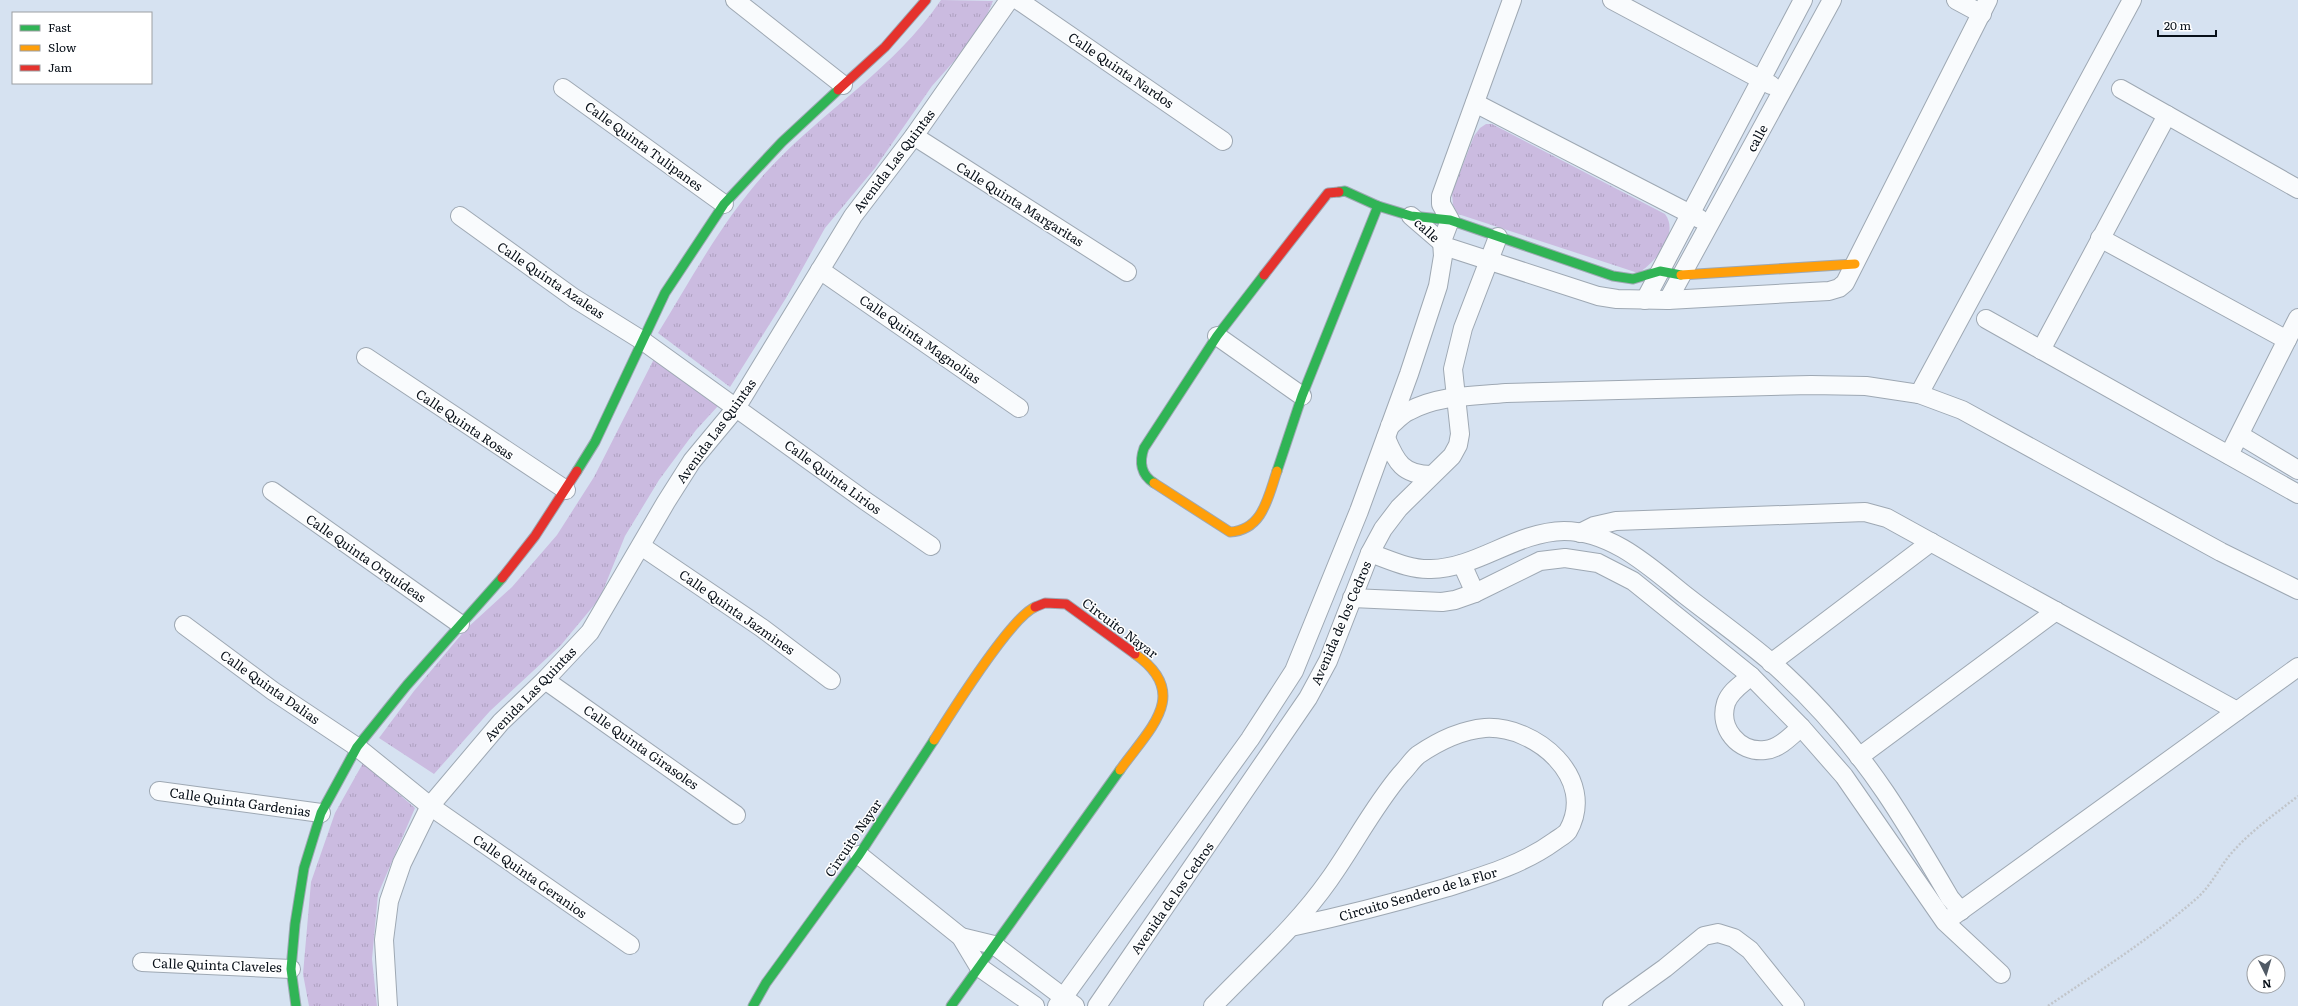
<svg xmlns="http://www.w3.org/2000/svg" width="2298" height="1006" viewBox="0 0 2298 1006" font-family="Literata,serif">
<defs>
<pattern id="park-tufts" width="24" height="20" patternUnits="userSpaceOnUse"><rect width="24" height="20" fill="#cbbbe0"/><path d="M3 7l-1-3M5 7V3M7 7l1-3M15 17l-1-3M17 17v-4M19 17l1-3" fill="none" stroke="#ada0c0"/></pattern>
</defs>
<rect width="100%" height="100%" fill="#d6e2f1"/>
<g fill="url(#park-tufts)">
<path d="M941 0 993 1 979 33 932 86 875 168 825 228 786 298 730 387 658 333C692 278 724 217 769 169 824 110 895 68 941 0Z"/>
<path d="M1486 124H1492L1665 214C1680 234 1655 263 1638 273L1458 214 1453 205 1452 193 1474 136 1480 128Z"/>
<polygon points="656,355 718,406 696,430 659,480 625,536 600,598 561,645 490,711 434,774 379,738 414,691 466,629 512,587 557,535 594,477"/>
<polygon points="363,763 415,808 378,894 372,959 377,1006 309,1006 303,974 311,882 335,813"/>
</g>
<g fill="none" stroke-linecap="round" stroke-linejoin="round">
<g stroke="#9ea8b3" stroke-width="20">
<g id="street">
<polyline points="735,0 843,85"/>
<polyline points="1018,0 1223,141"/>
<polyline points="1612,0 1771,85"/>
<polyline points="1956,0 1982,14"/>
<polyline points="563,88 724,204"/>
<polyline points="2121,89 2298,189"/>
<polyline points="1475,103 1700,219"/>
<polyline points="914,136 1127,272"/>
<polyline points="460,216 574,298 643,341 867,502 931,546"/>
<polyline points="1411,216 1447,247 1598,296 1617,299 1668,300 1829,291 1839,288 1845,283 1988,0"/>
<polyline points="2100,238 2287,340"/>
<polyline points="820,270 1019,408"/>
<polyline points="1645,300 1803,0"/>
<polyline points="1668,300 1832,0"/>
<polyline points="1986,319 2298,494"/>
<polyline points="1217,336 1302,396"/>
<polyline points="2041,350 2167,115"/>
<polyline points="366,357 566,490"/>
<polyline points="1919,394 2132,0"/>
<path d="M1390 426C1396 421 1402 414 1409 411 1438 395 1474 396 1506 393L1811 385 1866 386 1919 394 1962 410 2221 552 2298 590"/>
<polyline points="2240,435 2298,470"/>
<path d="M1386 438C1396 462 1403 475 1431 475"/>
<polyline points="2229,455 2298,318"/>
<polyline points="272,491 460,624"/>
<polyline points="1580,533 1594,526 1616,521 1865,512 1887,518 2237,711"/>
<polyline points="641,546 762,628 831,680"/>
<path d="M1370 553C1390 560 1410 570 1431 569 1478 568 1515 532 1564 531 1612 531 1650 567 1685 595 1713 617 1743 638 1771 662 1813 699 1853 745 1885 792 1908 826 1929 862 1950 898L1961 911"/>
<polyline points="1462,564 1475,593"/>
<polyline points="1352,598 1442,602 1455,600 1475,593 1540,561 1565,558 1598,563 1633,581 1751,676 1801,727 1844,776 1945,922 2001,974"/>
<polyline points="184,625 273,691 357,747 430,806 630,945"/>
<polyline points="1771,663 1931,542"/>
<path d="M1751 676C1742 684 1730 691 1726 703 1718 728 1739 753 1765 750 1779 749 1791 736 1801 727"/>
<polyline points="545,680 736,815"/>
<polyline points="1859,757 2056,611"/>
<polyline points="159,791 321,813"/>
<polyline points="859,855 961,937 979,967 1035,1006"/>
<polyline points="1952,917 2298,667"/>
<polyline points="961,937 994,945 1075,1006"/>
<polyline points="142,962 291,969"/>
<polyline points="388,1006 384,940 389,901 402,863 430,806 501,722 545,680 590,632 666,502 692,461 736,408 853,216 914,136 1009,0"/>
<polyline points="1057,1006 1250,739 1294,671 1359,511 1409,374 1438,286 1443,256 1442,241 1450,220 1441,204 1441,196 1512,0"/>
<polyline points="1097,1006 1308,698 1328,661 1370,553 1383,529 1399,508 1452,456 1458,445 1460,434 1453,369 1463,328 1498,237"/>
<path d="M1213 1006C1252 965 1296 927 1329 880 1354 845 1373 807 1401 774 1407 768 1412 760 1418 755 1437 742 1462 730 1485 728 1535 725 1598 778 1568 831 1565 835 1559 838 1555 841 1522 865 1483 876 1445 888 1394 903 1343 916 1291 927"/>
<polyline points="1612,1006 1665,968 1704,936 1718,933 1734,938 1750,950 1795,1006"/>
</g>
</g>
<g stroke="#9ea8b3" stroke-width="11">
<g id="fast">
<polyline points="1339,192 1345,191 1378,206 1411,216 1450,220 1613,276 1633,279 1660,271 1681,275"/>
<polyline points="577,471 595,442 665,293 724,204 782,142 838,90"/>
<polyline points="1277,471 1302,396 1378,206"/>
<path d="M1154 483C1141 475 1139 462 1144 448L1217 336 1264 275"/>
<polyline points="296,1006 291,969 295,924 304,868 321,813 357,747 407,685 502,578"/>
<polyline points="753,1006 766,983 859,855 934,740"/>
<polyline points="951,1006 1120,770"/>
</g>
</g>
<g stroke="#9ea8b3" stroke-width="11">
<g id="slow">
<polyline points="1681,275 1855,264"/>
<path d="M1154 483 1230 532C1263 530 1268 497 1277 471"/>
<path d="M934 740C951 713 1010 618 1035 607"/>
<path d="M1120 770C1149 729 1192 694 1135 654"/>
</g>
</g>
<g stroke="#9ea8b3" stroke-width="11">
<g id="jam">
<polyline points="838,90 885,47 926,0"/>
<polyline points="1264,275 1328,193 1339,192"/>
<polyline points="502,578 535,536 577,471"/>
<polyline points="1035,607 1045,603 1066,604 1135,654"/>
</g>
</g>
<path stroke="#c1c5ca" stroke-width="2.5" stroke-dasharray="2 2" stroke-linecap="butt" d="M2048 1006C2098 972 2150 939 2196 899 2210 887 2218 870 2229 856 2249 832 2274 815 2298 796"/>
<use href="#street" stroke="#f9fbfd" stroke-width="18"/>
<use href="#fast" stroke="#30b455" stroke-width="9"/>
<use href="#slow" stroke="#ff9f0a" stroke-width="9"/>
<use href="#jam" stroke="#e5322d" stroke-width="9"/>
</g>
<g text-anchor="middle" stroke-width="3" stroke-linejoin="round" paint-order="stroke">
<g font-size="13" fill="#081019" stroke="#fff">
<text transform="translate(1121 70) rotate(34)" y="5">Calle Quinta Nardos</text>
<text transform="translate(1757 138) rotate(-61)" y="5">calle</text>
<text transform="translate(644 146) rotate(36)" y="5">Calle Quinta Tulipanes</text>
<text transform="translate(894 161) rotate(-53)" y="5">Avenida Las Quintas</text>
<text transform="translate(1020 204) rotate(32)" y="5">Calle Quinta Margaritas</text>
<text transform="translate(1427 230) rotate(42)" y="5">calle</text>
<text transform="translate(551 280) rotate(34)" y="5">Calle Quinta Azaleas</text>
<text transform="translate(920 339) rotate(35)" y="5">Calle Quinta Magnolias</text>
<text transform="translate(465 424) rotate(34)" y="5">Calle Quinta Rosas</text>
<text transform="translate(716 431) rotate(-54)" y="5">Avenida Las Quintas</text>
<text transform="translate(833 477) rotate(36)" y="5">Calle Quinta Lirios</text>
<text transform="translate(366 558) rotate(35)" y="5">Calle Quinta Orquídeas</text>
<text transform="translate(737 612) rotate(35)" y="5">Calle Quinta Jazmines</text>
<text transform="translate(1341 623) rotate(-67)" y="5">Avenida de los Cedros</text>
<text transform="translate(1120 628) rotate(37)" y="5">Circuito Nayar</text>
<text transform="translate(270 687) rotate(35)" y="5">Calle Quinta Dalias</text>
<text transform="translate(530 694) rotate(-46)" y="5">Avenida Las Quintas</text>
<text transform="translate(641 747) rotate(35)" y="5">Calle Quinta Girasoles</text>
<text transform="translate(240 802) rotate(8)" y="5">Calle Quinta Gardenias</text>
<text transform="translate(853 838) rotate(-56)" y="5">Circuito Nayar</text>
<text transform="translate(530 876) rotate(35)" y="5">Calle Quinta Geranios</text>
<text transform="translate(1418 894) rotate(-16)" y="5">Circuito Sendero de la Flor</text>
<text transform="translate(1172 898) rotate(-55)" y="5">Avenida de los Cedros</text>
<text transform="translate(217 965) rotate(2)" y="5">Calle Quinta Claveles</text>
</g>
</g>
<rect x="12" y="12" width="140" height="72" fill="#ffffff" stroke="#9c9fa3"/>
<rect x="20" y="25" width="20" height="6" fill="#30b455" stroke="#9c9fa3"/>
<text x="48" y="32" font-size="12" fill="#081019">Fast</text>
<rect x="20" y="45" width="20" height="6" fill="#ff9f0a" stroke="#9c9fa3"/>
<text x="48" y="52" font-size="12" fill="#081019">Slow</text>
<rect x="20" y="65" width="20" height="6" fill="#e5322d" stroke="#9c9fa3"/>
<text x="48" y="72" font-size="12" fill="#081019">Jam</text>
<g transform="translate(2266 974) rotate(175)"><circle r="19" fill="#ffffff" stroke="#9c9fa3"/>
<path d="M0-3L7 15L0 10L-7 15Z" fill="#505a65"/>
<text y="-6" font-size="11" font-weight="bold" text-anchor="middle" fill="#081019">N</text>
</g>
<path d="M2158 30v6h58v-6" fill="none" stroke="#081019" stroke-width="2"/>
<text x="2164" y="30" font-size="12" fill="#081019" stroke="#ffffff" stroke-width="3" paint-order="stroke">20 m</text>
</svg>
